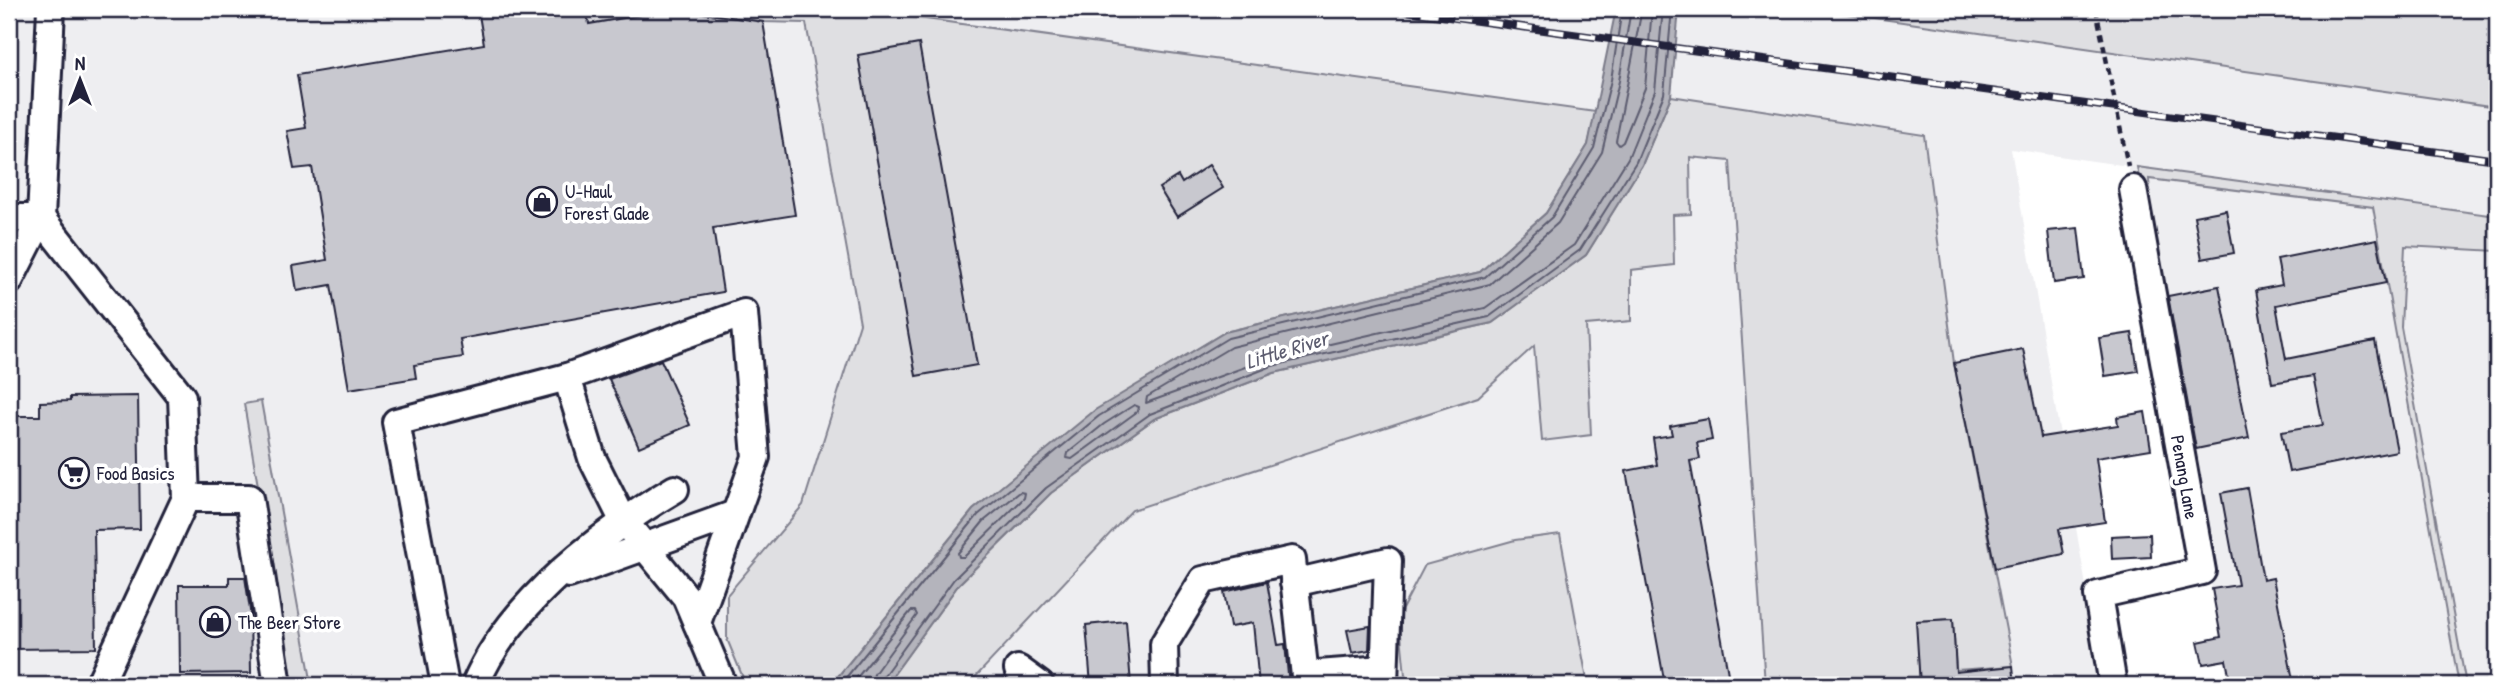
<svg xmlns="http://www.w3.org/2000/svg" width="2506" height="694" viewBox="0 0 2506 694" font-family="'Patrick Hand',sans-serif">
<rect width="100%" height="100%" fill="#fff"/>
<filter id="ink" filterUnits="userSpaceOnUse"><feTurbulence type="fractalNoise" baseFrequency=".0143" numOctaves="2"/><feDisplacementMap in="SourceGraphic" scale="14" xChannelSelector="R" yChannelSelector="G"/><feConvolveMatrix kernelMatrix="1 2 1 2 8 2 1 2 1" color-interpolation-filters="sRGB"/></filter>
<g filter="url(#ink)">
<polygon fill="#eeeef1" points="9,9 1812,9 2497,107 2497,685 2231,685 2128,166 2011,149 2103,685 886,685 959,584 1586,255 1604,78 1588,145 1225,332 973,510 831,685 9,685"/>
<g fill="#dfdfe2" stroke="#80808e" stroke-width="2">
<polygon points="586,9 854,9 1596,112 1588,145 1546,213 1480,272 1225,332 1095,411 973,510 831,685 746,685 727,639 727,595 803,505 860,323 806,23 763,22 676,9 589,24"/>
<polygon points="1812,9 2497,9 2497,107"/>
<polygon points="1671,96 1924,135 1954,363 2013,666 1956,670 1953,619 1917,621 1920,685 1765,685 1730,161 1690,157 1691,214 1673,215 1674,265 1631,270 1631,321 1586,325 1591,435 1542,441 1534,346 1478,397 1132,510 968,685 886,685 959,584 1051,493 1154,419 1274,373 1492,323 1586,255 1642,165"/>
<polygon points="2137,167 2497,216 2497,251 2405,246 2401,327 2466,685 2459,685 2373,207 2149,179 2150,194 2142,195"/>
<polygon points="261,401 312,685 292,685 244,404"/>
<polygon points="1560,534 1588,685 1406,685 1399,615 1425,565 1515,540"/>
</g>
<polygon fill="#b4b4bc" stroke="#7a7a88" stroke-width="2" points="1616,9 1679,9 1671,96 1642,165 1586,255 1492,323 1274,373 1154,419 1051,493 959,584 886,685 831,685 973,510 1095,410 1225,332 1480,272 1546,213 1588,145"/>
<g fill="none" stroke-linecap="round" stroke-linejoin="round">
<g stroke="#5c5c6f" stroke-width="2">
<polyline points="1631,9 1619,81 1602,152 1558,223 1490,284 1231,347 1147,397 1146,403 1270,358 1485,308 1574,245 1628,158 1655,91 1663,9"/>
<polyline points="1642,9 1616,141 1619,145 1623,142 1645,88 1652,9"/>
<polygon points="1134,405 1139,407 1138,411 1072,459 1067,458 1068,453 1104,424"/>
<polygon points="1020,492 1025,493 1024,498 964,557 959,557 958,553 984,521"/>
<polyline points="840,685 978,515 1099,416 1228,338 1485,277 1552,217 1594,148 1611,80 1622,9"/>
<polyline points="851,685 911,611 915,611 917,615 874,674 872,685"/>
<polyline points="880,685 882,678 954,579 1046,488 1150,414 1272,366 1489,317 1580,250 1636,162 1664,94 1672,9"/>
</g>
</g>
<g fill="#c8c8cf" stroke="#22223b" stroke-width="2">
<polygon points="478,9 586,9 589,24 676,9 763,22 795,215 713,228 723,292 460,339 463,357 414,365 416,378 349,389 331,285 297,291 293,266 327,260 312,167 294,169 287,131 306,128 297,75 484,44"/>
<polygon points="919,44 977,365 916,376 858,55"/>
<polygon points="1209,165 1223,188 1177,217 1159,188 1178,176 1182,183"/>
<polygon points="2226,210 2234,253 2202,259 2194,216"/>
<polygon points="2078,228 2084,279 2054,283 2048,231"/>
<polygon points="2377,239 2386,283 2276,305 2286,359 2375,341 2397,451 2289,472 2281,432 2323,425 2313,376 2272,383 2256,290 2282,285 2277,259"/>
<polygon points="2219,286 2249,438 2196,449 2168,296"/>
<polygon points="2132,333 2138,371 2105,376 2099,338"/>
<polygon points="2023,349 2041,437 2118,425 2117,417 2145,412 2151,449 2096,458 2105,522 2059,529 2064,554 1995,568 1954,363"/>
<polygon points="661,360 690,425 639,447 609,379"/>
<polygon points="138,396 140,529 94,530 96,648 9,649 9,416 40,416 40,402 70,401 70,397"/>
<polygon points="1708,419 1712,440 1697,443 1700,459 1690,461 1730,685 1665,685 1626,471 1657,465 1653,438 1672,435 1670,426"/>
<polygon points="2247,488 2263,580 2273,578 2294,685 2231,685 2226,660 2203,664 2198,642 2221,637 2212,589 2238,585 2221,493"/>
<polygon points="2150,534 2151,557 2112,559 2111,536"/>
<polygon points="229,577 245,577 250,610 251,673 180,674 179,585 229,585"/>
<polygon points="1267,582 1278,645 1285,644 1289,685 1259,685 1253,623 1230,627 1224,592"/>
<polygon points="1953,619 1956,672 2013,666 2015,685 1920,685 1916,621"/>
<polygon points="1126,621 1131,685 1091,685 1086,625"/>
<polygon points="1370,626 1369,650 1352,653 1347,630"/>
</g>
<g fill="none" stroke-linecap="round" stroke-linejoin="round">
<g stroke="#22223b" stroke-width="32">
<g id="minor">
<polyline points="9,218 41,218 182,397 186,498 99,685"/>
<polyline points="9,281 41,218 51,9"/>
<polyline points="567,377 744,313 756,457 697,623"/>
<polyline points="186,498 249,498 278,685"/>
<polyline points="569,574 735,514"/>
<polyline points="1294,583 1388,561 1384,685"/>
<polyline points="1018,669 1040,685"/>
<polyline points="1305,675 1384,669"/>
<polyline points="445,685 396,422 567,377 592,458 623,520 686,597 723,685"/>
<path d="M475 685C509 603 601 533 675 489"/>
<polyline points="1165,685 1164,644 1203,580 1292,560 1306,685"/>
<polyline points="2113,685 2098,595 2202,571 2133,189"/>
</g>
</g>
<polyline stroke="#22223b" stroke-width="4.5" stroke-dasharray="7 5" stroke-linecap="butt" points="2096,9 2128,166"/>
<use href="#minor" stroke="#fff" stroke-width="26"/>
<g stroke="#22223b" stroke-width="8">
<polyline id="rail" points="1390,9 2497,160"/>
</g>
<use href="#rail" stroke="#fff" stroke-width="5" stroke-dasharray="16" stroke-linecap="butt"/>
</g>
</g>
<defs>
<g id="shop-ring" transform="scale(1.575)"><circle r="9.5" fill="#fff" stroke="#22223b" stroke-width="1.5"/><path d="M-5-2.5h2.3a2.7 3.5 0 0 1 5.4 0H5L5.5 6h-11ZM-1.5-2.5h3a1.5 2.3 0 0 0-3 0Z" fill="#22223b"/></g>
<g id="supermarket-ring" transform="scale(1.575)"><circle r="9.5" fill="#fff" stroke="#22223b" stroke-width="1.5"/><path d="M-6-5.5h2.5l.6 2H6L4.5 2H-2.5L-4.4-4H-6ZM-1.5 3.2a1.3 1.3 0 1 0 .1 0ZM3 3.2a1.3 1.3 0 1 0 .1 0Z" fill="#22223b"/></g>
</defs>
<g fill-rule="evenodd">
<use href="#shop-ring" x="542" y="202"/>
<use href="#supermarket-ring" x="74" y="473"/>
<use href="#shop-ring" x="215" y="622"/>
</g>
<g text-anchor="middle" stroke-width="7" stroke-linejoin="round" paint-order="stroke">
<g font-size="19" fill="#22223b" stroke="#fff" text-anchor="start">
<text x="565" y="198">U-Haul<tspan x="565" dy="22">Forest Glade</tspan></text>
<text x="97" y="480">Food Basics</text>
<text x="238" y="629">The Beer Store</text>
</g>
<g font-size="19" fill="#22223b" stroke="#fff">
<text transform="translate(2185 477) rotate(80)" y="7">Penang Lane</text>
</g>
<g font-size="21" font-style="italic" fill="#5c5c6f" stroke="#fff">
<text transform="translate(1287 350) rotate(-17)" y="7">Little River</text>
</g>
</g>
<rect width="2506" height="694" fill="none" stroke="#fff" stroke-width="35"/>
<rect x="18" y="18" width="2471" height="659" fill="none" stroke="#22223b" stroke-width="2.5" filter="url(#ink)"/>
<g transform="translate(80 80)" stroke="#ffffff" stroke-width="5" paint-order="stroke">
<path d="M0-5L12 26L0 18L-12 26Z" fill="#22223b"/>
<text y="-10" font-size="19" font-weight="bold" text-anchor="middle" fill="#22223b">N</text>
</g>
</svg>
